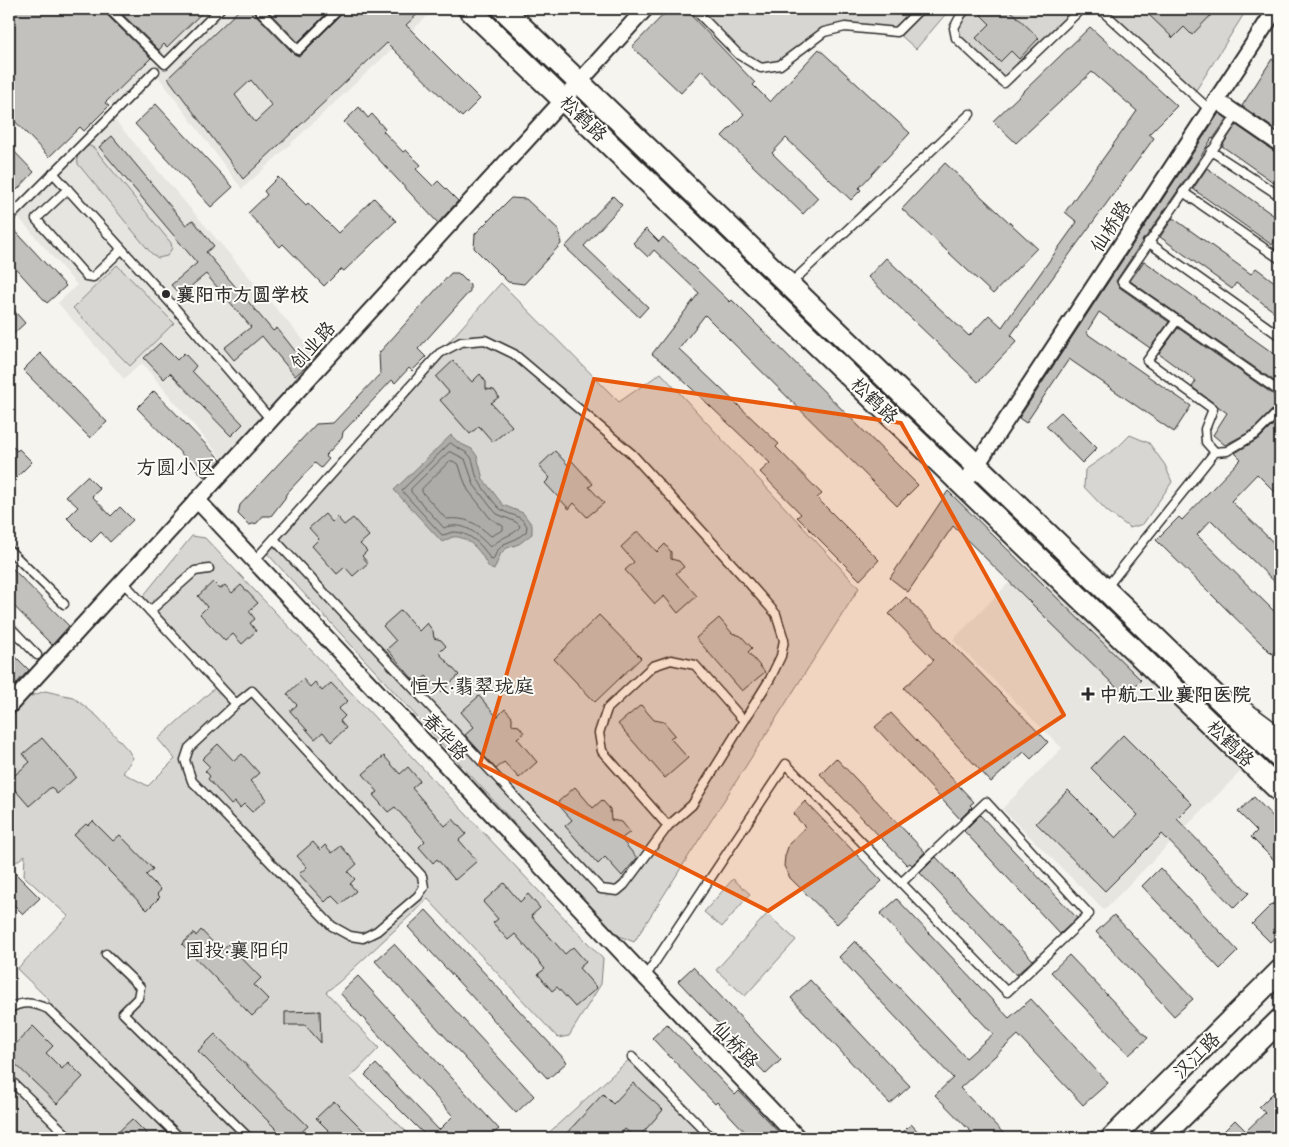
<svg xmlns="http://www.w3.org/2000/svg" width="1289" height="1147" viewBox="0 0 1289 1147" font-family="Mynerve,'LXGW WenKai TC',sans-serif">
<rect width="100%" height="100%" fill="#f5f4ef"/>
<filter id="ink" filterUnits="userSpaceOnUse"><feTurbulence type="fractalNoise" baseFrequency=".02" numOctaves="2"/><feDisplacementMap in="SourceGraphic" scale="10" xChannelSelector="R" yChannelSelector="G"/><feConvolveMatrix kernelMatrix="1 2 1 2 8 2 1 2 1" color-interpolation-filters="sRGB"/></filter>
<g filter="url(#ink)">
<g fill="#e6e5e0">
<polygon points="20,9 435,9 242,189 155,72 117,109"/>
<polygon points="111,116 323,363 228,466 142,363 124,379 58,303 77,285 14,212"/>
<polygon points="1032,559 1243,769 1104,910 1002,809 1062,748 953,640"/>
</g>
<g fill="#d7d6d2" stroke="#81807e">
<polygon points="694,9 950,9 916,49 897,32 845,27 824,32 780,65 761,68 739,55"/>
<polygon points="966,9 1081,9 1004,83 956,38 954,28"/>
<polygon points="1100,9 1247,9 1193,95"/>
<polygon points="84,146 90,146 94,148 171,243 172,248 167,256 158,258 151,253 78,164 77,154"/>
<polygon points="117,265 174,323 130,366 73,308"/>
<polygon points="501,283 619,402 661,373 859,588 634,942 617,935 264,550"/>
<polygon points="1130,435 1149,443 1165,465 1172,482 1143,524 1130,528 1107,511 1084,487 1085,470 1118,447"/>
<polygon points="192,536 205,538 603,959 601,984 569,1036 558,1038 428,899 339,982 326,992 379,1048 350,1078 413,1138 9,1138 9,1009 17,1004 48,1009 49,1000 17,969 68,916 24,876 25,855 16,862 11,861 9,859 9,714 21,700 45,691 73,697 98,717 128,750 133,758 123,773 148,786 175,759 158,739 218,685 140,600"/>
<polygon points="733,879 750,894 722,927 704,912"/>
<polygon points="767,914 796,940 745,996 716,970"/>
<polygon points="632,1057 712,1138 543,1138"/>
</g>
<path fill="#adaca9" stroke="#797877" d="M451 435 459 443 472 449 477 456 483 479 503 505 523 513 532 525V534L519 544 507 548 501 553 494 570C488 568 487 564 484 559 479 549 465 535 453 537 449 538 445 541 442 542L394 490Z"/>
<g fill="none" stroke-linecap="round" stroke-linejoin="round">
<g stroke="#5f5f5d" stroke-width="1">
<path d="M451 443C456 448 466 451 470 456 474 461 474 469 476 475 480 485 491 499 498 507 508 517 519 512 527 526L526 532 516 539 504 544 497 551 493 560 490 559C484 546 469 532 454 532 450 532 446 535 442 535L402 491 403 489 449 444Z"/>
<path d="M449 452H451L465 459 474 485 490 506 497 514 516 522 520 526C516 534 507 535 500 540 496 542 494 545 490 547 479 536 468 524 452 526 449 526 446 527 444 528L411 492V489Z"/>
<path d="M450 461H453L459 465 463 478 468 490 490 518 503 526V530L491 536C476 523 467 517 446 519L422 492V489Z"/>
</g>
</g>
<g fill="#c2c1be" stroke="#2b2b2b" fill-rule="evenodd">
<polygon points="9,9 104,9 105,13 151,58 105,103 109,106 84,131 80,127 49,157 9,115"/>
<polygon points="117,9 206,9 167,47 164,44 159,50"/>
<path d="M240 9H252L254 13 294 54 299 56 302 54 343 13 344 9H423L406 25 480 99 462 117 387 43 243 179 168 78ZM251 80 272 106 255 122 235 95Z"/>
<polygon points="266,9 331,9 298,42"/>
<polygon points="669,9 685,9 755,83 753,85 770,102 819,49 910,133 859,188 861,190 851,200 786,138 772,153 818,198 803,214 722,136 744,114 702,70 681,93 632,47"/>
<polygon points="986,9 1009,9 1039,38 1019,59 1011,51 1000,62 976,38 990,24 981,15"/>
<polygon points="1155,9 1206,9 1212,14 1192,35 1184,27 1173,38 1149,15"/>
<polygon points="1090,27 1177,106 1149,134 1154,138 1011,335 1017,341 978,382 868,277 886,258 969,336 989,315 1002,327 1077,222 1065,212 1137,111 1092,72 1016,143 993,121"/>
<polygon points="1272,59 1280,65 1280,133 1242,106"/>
<polygon points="156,104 233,187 211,207 135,124"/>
<polygon points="359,107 368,118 372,114 385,129 383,131 403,152 406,150 421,165 416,169 433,186 438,181 458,201 438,223 344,122"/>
<polygon points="1219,113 1227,119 1213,139 1212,138 1198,161 1146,237 1143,239 1142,242 1116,281 1119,287 1169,322 1150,348 1099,312 1086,333 1191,406 1174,432 1069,359 1026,423 1019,418"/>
<polygon points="1236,125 1275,152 1280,153 1280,187 1222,146"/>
<polygon points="112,136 186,225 193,220 214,246 206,252 273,331 277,328 307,366 295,376 262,336 234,360 224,348 251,327 206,274 180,295 171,285 197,263 99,147"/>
<polygon points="9,146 34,172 17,190 9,182"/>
<polygon points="945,163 1037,248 993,294 902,209"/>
<polygon points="1207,168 1280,220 1280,234 1272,245 1193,189"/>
<polygon points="278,177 306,205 308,203 338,233 374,198 396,221 344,271 341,269 324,286 283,244 280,247 248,213 267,195 264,191"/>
<polygon points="613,196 622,205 584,246 648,307 639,317 565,247"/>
<polygon points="511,198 526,199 559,230 561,244 524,284 508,282 474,248 475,234"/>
<polygon points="1173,218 1251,274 1256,268 1280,286 1280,316 1236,283 1232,289 1160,237"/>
<polygon points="9,224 66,286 47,303 9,261"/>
<polygon points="646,229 659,242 663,237 730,302 732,300 918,485 897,506 705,315 679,349 779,444 776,447 822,494 817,498 879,560 860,580 797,517 801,514 760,472 770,463 670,368 652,354 699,293 654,250 648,257 633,243"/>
<polygon points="1144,261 1280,358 1280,385 1130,281"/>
<polygon points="451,273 458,273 470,285 470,291 418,349 426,357 412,371 409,368 395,383 392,380 343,432 342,438 325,456 329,459 321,468 315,463 286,494 285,498 271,516 263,516 257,523 249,525 238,514 240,505 316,424 333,423 380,374 379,353"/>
<polygon points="9,305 25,323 9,338"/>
<polygon points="1178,328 1277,397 1280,398 1280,404 1276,406 1253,430 1225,445 1213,435 1227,413 1192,387 1196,381 1159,354"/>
<polygon points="160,343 177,360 184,353 196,366 192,371 243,424 231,436 170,373 164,379 144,358"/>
<polygon points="40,353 107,422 90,438 23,370"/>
<polygon points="453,361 472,382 480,374 486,382 486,389 494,390 499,397 491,403 512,426 493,442 479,426 470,434 440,400 449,392 436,377"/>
<polygon points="154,391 221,460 204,477 137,408"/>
<polygon points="1061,412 1097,448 1082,463 1046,426"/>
<polygon points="1280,418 1280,497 1257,474 1231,501 1280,549 1280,587 1211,520 1197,535 1280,617 1280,645 1272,654 1156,540 1179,517 1182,520 1241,459 1235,453 1260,438"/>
<polygon points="9,442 17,451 19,449 32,462 9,485"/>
<polygon points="555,451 568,465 572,461 593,484 589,487 604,503 587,517 574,503 569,509 545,483 550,478 539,466"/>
<polygon points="87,476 100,489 92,496 111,516 120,507 133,520 110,542 101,532 91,542 67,518 78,507 66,496"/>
<polygon points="948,491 1141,680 1125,696 953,526 908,592 890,578"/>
<polygon points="325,514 332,522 337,517 344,525 353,518 369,536 360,544 367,551 362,556 368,563 353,576 345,567 337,574 312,546 319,539 309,528"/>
<polygon points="638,531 657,552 665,544 671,552 671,559 679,561 684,567 676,573 697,596 678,613 664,596 655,604 625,570 634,562 621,547"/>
<polygon points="9,565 69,626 52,645 9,601"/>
<polygon points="213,582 220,589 225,585 232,593 241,585 258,603 249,611 255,619 250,623 256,631 242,644 233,634 225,641 200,614 207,607 198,596"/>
<polygon points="906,597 1048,742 1031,759 1024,752 991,782 904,688 934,660 889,614"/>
<polygon points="401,610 419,631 427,623 433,631 434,638 441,640 446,646 439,653 459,675 441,692 426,676 417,684 387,649 396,641 383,626"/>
<polygon points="599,615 641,658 595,702 554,659"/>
<polygon points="719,618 732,633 741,636 752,648 748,652 765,672 742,691 696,638"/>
<polygon points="9,650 29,670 12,688 9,685"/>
<polygon points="303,679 310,687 315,682 322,691 331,683 348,701 338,709 345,716 340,721 346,728 331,742 323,732 315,739 290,711 297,705 287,694"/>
<polygon points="479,696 497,717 505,709 512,717 512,725 519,726 524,733 517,738 537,762 519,778 504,762 496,769 465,735 474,727 461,712"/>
<polygon points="641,705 654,720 664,722 675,735 670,738 688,758 665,778 618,724"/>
<polygon points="891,713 974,802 970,805 972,807 960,819 875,727"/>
<polygon points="1123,735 1192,804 1177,819 1249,893 1234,908 1162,834 1105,891 1036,823 1068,790 1116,838 1138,815 1091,768"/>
<polygon points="42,738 76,777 57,794 51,787 29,806 9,783 9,780 30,762 23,754"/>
<polygon points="218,744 234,761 242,754 259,773 250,781 267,799 252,812 244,804 240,808 235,802 231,805 208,779 210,776 205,771 210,767 202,759"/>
<polygon points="384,756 400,774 408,767 420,781 412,788 445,826 453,819 466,834 459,840 477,861 455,880 437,859 433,863 419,847 425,841 395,807 388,812 373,795 378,792 363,774"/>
<polygon points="836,758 925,852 912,865 910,863 907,865 820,774"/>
<polygon points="575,787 593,808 602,800 610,809 611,820 622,822 630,832 621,839 637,858 622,876 605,857 598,864 565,826 572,820 557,803"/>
<polygon points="1254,797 1280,824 1280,866 1251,837 1257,831 1238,812"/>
<polygon points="805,801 882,881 837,924 790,878 784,866 785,856 789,844 805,827 793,814"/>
<polygon points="980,815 1077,918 1060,934 964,831"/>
<polygon points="93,821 113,841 120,835 153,869 146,875 161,890 157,894 160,897 147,910 74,835 86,824 88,826"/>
<polygon points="313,842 320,850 325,845 332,853 341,846 357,864 348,872 355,879 350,884 356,891 341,904 332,895 325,902 299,874 307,867 297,856"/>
<polygon points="936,857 1033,960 1016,975 920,873"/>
<polygon points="9,867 40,898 23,914 9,900"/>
<polygon points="1160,868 1238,951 1220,969 1142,886"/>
<polygon points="504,883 520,902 528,894 540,908 531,916 565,954 573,947 586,962 579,968 597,988 575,1007 557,987 552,991 538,974 545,969 515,934 508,940 493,923 498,919 483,902"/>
<polygon points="1280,896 1280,932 1270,942 1252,924"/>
<polygon points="897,899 1009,1018 1031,999 1108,1083 1083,1105 1018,1035 960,1088 1008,1138 977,1138 935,1095 953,1078 839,957 855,941 966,1058 993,1034 880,914"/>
<polygon points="426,910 567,1062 548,1079 408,927"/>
<polygon points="1114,915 1193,999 1174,1016 1096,932"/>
<polygon points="201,930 221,951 228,944 261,978 254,985 269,1000 252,1016 182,944 194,933 196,936"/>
<polygon points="394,944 534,1096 516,1113 375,961"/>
<polygon points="1069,955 1148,1038 1129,1055 1051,972"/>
<polygon points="693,967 781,1060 766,1074 678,981"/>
<polygon points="358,976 499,1129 488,1138 428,1138 365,1075 376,1064 439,1130 453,1116 340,993"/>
<polygon points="810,980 910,1086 890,1104 791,998"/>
<polygon points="320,1011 321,1043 305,1025 285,1025 285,1012"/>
<polygon points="667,1024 735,1095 739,1091 784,1138 751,1138 717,1102 715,1104 652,1038"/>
<polygon points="33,1026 53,1046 46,1053 62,1069 68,1062 83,1077 57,1104 9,1058 9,1051"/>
<polygon points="215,1034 308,1126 295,1138 285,1138 198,1051"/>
<polygon points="633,1083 663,1110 638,1138 636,1138 625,1129 617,1138 562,1138 603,1094 613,1104"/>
<polygon points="1280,1086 1280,1124 1266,1138 1217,1138 1235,1120 1246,1131 1265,1113 1259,1107"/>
<polygon points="334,1101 371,1138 336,1138 316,1118"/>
<polygon points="132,1119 151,1138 112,1138"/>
<polygon points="911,1124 924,1138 897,1138"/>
</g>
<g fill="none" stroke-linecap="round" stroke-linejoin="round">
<g stroke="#2b2b2b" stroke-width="11">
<g id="service">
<polyline points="109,9 165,64 220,9"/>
<polyline points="258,9 298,50 339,9"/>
<polyline points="694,9 739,55 761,68 780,65 824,32 845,27 897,32 920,9"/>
<polyline points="966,9 961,15 954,28 956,38 1004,83 1081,9"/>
<polyline points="1100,9 1210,110"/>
<polyline points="1232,122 1122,282 1280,392"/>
<polyline points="1211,151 1280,196"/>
<polyline points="53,173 120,247 119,252 93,277 86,276 36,219 68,189"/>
<polyline points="1183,192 1280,259"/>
<polyline points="9,218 155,71"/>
<polyline points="1148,242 1280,336"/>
<polyline points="120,247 175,308 271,420"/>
<polyline points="791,283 970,114"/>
<polyline points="1177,320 1147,361 1213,409 1205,429 1206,442 1215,452"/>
<polyline points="9,550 64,604"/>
<polyline points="254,561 440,353 461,342 485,340 514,354 632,454 741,574 776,614 784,640 781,656 770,679 692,805 668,826 624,885 617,891 601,889 274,539"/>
<polyline points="123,582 236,704 189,748 185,760 192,781 332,926 350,936 363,938 377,931 418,896 424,887 422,876 252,691 236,704"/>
<polyline points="1106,588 1215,452 1227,451 1256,434 1280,410"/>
<polyline points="150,611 195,571 209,569"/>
<polyline points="9,626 37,655"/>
<polyline points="668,826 602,751 599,733 607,709 653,666 671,660 695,665 744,721"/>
<polyline points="106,954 140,987 138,998 123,1013 249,1138"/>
<polyline points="645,977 786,764 1007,992 1089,914 986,802 901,883"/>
<path d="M9 1009C23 1000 34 1003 48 1009L180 1138"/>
<polyline points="632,1057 712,1138"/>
<polyline points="9,1079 70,1138"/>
</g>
</g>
<g stroke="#2b2b2b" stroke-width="19">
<g id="minor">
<polyline points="1216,100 1280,144"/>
<polyline points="963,486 1276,9"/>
<polyline points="197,500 645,977 798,1138"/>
<polyline points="9,706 564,99 645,9"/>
</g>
</g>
<g stroke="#2b2b2b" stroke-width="22">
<polyline id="tertiary" points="1237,706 1280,738"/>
</g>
<g stroke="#2b2b2b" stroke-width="25">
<g id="secondary">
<polyline points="469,9 1280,791"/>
<polyline points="503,9 1280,758"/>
<polyline points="1112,1138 1280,971"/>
<polyline points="1160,1138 1280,1020"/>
</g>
</g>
<use href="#service" stroke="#fdfcf7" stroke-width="8"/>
<use href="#minor" stroke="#fdfcf7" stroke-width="15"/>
<use href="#tertiary" stroke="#fdfcf7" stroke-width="19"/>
<use href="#secondary" stroke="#fdfcf7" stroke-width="21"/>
</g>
</g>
<path fill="#e8590c" fill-opacity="0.2" stroke="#e8590c" stroke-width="4" stroke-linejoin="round" d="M594 379 901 423 1064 715 768 911 480 764Z"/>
<g fill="#2b2b2b" stroke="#fdfcf7" stroke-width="2">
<circle cx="166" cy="294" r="5"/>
<path d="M1085.5 686.5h5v5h5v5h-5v5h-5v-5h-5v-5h5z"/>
</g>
<g text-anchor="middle" stroke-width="4" stroke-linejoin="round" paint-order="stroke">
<g font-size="19" fill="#2b2b2b" stroke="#fdfcf7">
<text transform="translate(584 118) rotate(44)" y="7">松鹤路</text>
<text transform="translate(1110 226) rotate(-57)" y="7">仙桥路</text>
<text transform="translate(312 345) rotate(-48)" y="7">创业路</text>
<text transform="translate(875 400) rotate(44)" y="7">松鹤路</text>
<text transform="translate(446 736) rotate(47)" y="7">春华路</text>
<text transform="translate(1231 743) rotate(44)" y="7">松鹤路</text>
<text transform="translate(736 1044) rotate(46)" y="7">仙桥路</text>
<text transform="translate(1196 1055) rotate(-45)" y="7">汉江路</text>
</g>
<g font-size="19" font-weight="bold" fill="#2b2b2b" stroke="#fdfcf7" text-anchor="start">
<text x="176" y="301">襄阳市方圆学校</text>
<text x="1099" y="701">中航工业襄阳医院</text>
</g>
<g font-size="20" fill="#2b2b2b" stroke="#fdfcf7">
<text x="176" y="474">方圆小区</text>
<text x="472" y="693">恒大·翡翠珑庭</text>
<text x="237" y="957">国投·襄阳印</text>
</g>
</g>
<rect width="1289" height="1147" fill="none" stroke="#fdfcf7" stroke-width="30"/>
<rect x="15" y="15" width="1259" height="1117" fill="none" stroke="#2b2b2b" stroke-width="2" filter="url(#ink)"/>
</svg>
